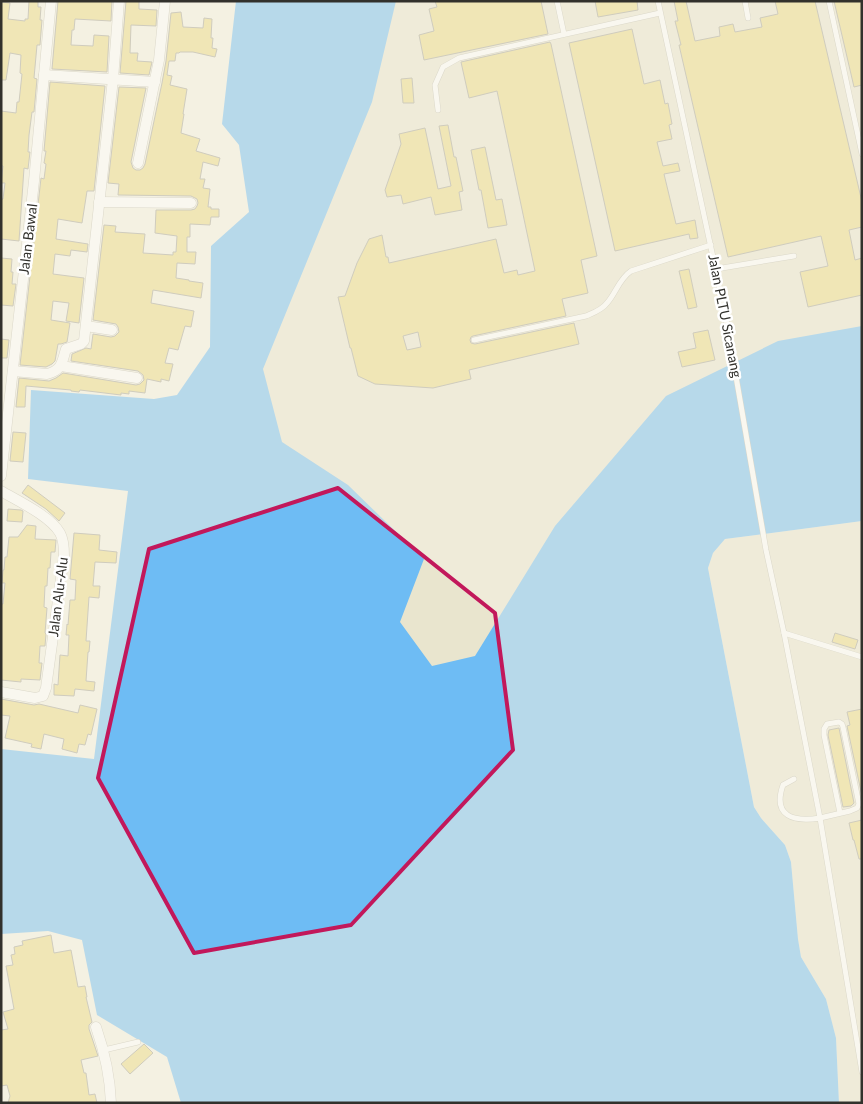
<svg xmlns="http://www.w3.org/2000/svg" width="863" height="1104" viewBox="0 0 863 1104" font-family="Lato,sans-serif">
<rect width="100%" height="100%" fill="#f4f1e2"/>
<g fill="#e9e5ce">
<polygon points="354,1 862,1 862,371 489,675 414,690 266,450 249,340"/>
<polygon points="862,521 862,1103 839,1103 836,1038 832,1023 826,999 801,957 798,939 791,862 785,845 761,818 754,807 708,568 713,553 725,539"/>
</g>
<polygon fill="#6ebcf4" points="236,1 396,1 372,102 263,369 282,442 348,485 424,559 400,622 432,666 475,656 555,526 666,396 778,341 862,326 862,521 725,539 713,553 708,568 754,807 761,818 785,845 791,862 798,939 801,957 826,999 836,1038 839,1103 181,1103 167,1057 97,1015 82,940 48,931 1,934 1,749 94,759 128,491 28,479 31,390 154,399 177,395 210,347 211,246 249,212 239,145 222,124"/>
<g fill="#ead980" stroke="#a3a092" fill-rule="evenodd">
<polygon points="29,1 38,1 38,7 41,7 40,20 42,20 40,45 37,45 34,78 37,79 34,112 32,112 29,135 28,152 30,152 28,169 24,168 19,241 1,239 1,202 2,199 3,199 5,183 1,183 3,166 1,166 1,111 16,113 17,102 19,102 22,74 20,73 21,55 10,53 6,80 1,80 1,2 10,3 8,19 25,21 25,19 28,19"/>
<polygon points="58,1 112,1 111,21 75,19 74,30 72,30 71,45 93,46 94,35 109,36 107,72 52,69"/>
<polygon points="126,1 139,1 139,9 157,10 156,26 131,25 130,53 138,53 137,61 152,62 149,75 120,73"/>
<polygon points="435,1 541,1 548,34 424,60 419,35 434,31 429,9 437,7"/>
<polygon points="595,1 637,1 638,10 598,17"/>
<polygon points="674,1 686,1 695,41 720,36 719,27 733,24 735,32 762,27 760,18 778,14 775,1 815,1 862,202 862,227 849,230 855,260 862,258 862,295 808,307 800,272 828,266 821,236 728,257 679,45 681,45 675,21 678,21"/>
<polygon points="834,1 862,1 862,85 854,87"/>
<polygon points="181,12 183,27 203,28 204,18 212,19 211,38 213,38 212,48 217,49 215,57 193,52 180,52 179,53 176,53 175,61 169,61 167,75 172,76 170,85 187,89 183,114 184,114 181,133 200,139 196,151 220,158 218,166 203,162 200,179 205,179 203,188 210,189 208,207 211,207 211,209 219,209 219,217 211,217 210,225 190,224 190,237 187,237 187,252 196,252 195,264 177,263 176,278 189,280 189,281 203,283 201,298 153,290 151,303 194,311 191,327 185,326 178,350 169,348 165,363 173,364 169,381 161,379 161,382 147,379 145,393 129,391 129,394 121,393 121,395 80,390 79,392 71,391 71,390 26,386 25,407 16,407 19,378 49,381 56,378 63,373 136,385 140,384 144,380 143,375 138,371 71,361 72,354 86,348 91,349 93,334 111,337 115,336 119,332 118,327 116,324 93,320 104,225 116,226 115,232 145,234 143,253 173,255 173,252 176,252 177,236 155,233 156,210 191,210 195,209 197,206 198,203 197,199 191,196 118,195 119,184 108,183 119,87 146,88 131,162 133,168 136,170 140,170 143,168 145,164 162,83 166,61 171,13"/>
<polygon points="632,29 644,84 660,80 665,104 668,103 672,124 669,125 672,139 657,142 663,166 678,163 680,171 664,174 676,224 695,220 698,238 690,239 689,234 615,251 569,43"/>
<path d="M550 42 551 44 597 256 581 260 588 293 562 299 566 316 473 336 471 337 470 340 471 343 475 344 574 323 579 344 469 370 471 379 433 388 375 384 358 376 351 348H350L338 297 345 296 357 263 369 239 382 235 386 257H388L389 263 496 239 504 273 517 270 518 275 535 271 497 91 469 98 461 62ZM418 332 421 347 407 350 403 336Z"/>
<polygon points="412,78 414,103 403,103 401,79"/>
<polygon points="50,82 105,86 94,191 87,191 82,223 58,219 56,239 88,244 87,252 71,250 70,256 55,254 53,274 84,278 79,323 66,321 69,303 53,301 51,320 70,323 67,342 61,344 58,344 55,361 52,364 46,367 20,365 41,178 44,179 46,164 44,163 46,151 44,151"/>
<polygon points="448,125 454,157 456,157 463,191 459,192 462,210 435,215 431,197 403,204 401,195 387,197 385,190 401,144 399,134 425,128 438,189 451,186 439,126"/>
<polygon points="485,147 496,200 502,199 507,225 488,228 481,190 479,190 471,150"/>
<polygon points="1,258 12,259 11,272 13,272 12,284 16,284 13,306 1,305"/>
<polygon points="689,269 697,307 688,309 679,271"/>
<polygon points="708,330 715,360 682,367 678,352 696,348 693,333"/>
<polygon points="1,339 9,340 7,358 1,358"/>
<polygon points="13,432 26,433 23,462 10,461"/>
<polygon points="28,485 65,513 59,521 46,509 22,493"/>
<polygon points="8,509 21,510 23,511 22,522 7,521"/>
<polygon points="27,525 36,526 35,539 56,540 55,552 51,552 50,568 48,568 47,586 45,586 44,607 47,608 45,633 46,634 45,646 40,646 39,663 42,663 40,680 21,679 21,682 1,680 1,604 3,604 5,583 2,583 3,570 4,570 5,557 7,557 9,537 18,537"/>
<polygon points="74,533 100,535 99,550 117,552 116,563 95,562 93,586 100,586 99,598 89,597 86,641 90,641 89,652 88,652 86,681 95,682 94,691 75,689 74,696 54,695 54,684 58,685 60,655 68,656 69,635 66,635 67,624 68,625 70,600 75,600 76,580 70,579"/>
<polygon points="835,633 858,640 855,649 832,642"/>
<polygon points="1,699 34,705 39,704 78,713 80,705 97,709 91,735 88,734 85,745 79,744 77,753 62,749 64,739 44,734 41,749 31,747 32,744 5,738 10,716 1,715"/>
<polygon points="862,709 862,796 847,726 850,725 847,712"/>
<polygon points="839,728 854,803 851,806 843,807 828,735 829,730"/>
<polygon points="862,820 862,859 859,859 854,840 853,840 849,823"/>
<polygon points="51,935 54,953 71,950 78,987 85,986 87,997 86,997 92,1022 89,1025 89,1029 98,1056 81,1060 84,1073 86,1073 89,1095 95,1094 97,1103 8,1103 10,1096 7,1085 1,1086 1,1030 8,1029 3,1012 14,1009 6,966 13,965 11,955 15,954 14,947 23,945 22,941"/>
<polygon points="144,1044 153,1053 130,1074 121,1064"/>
</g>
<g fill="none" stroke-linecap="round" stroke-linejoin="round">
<g stroke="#bebbad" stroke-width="6">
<g id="lane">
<polyline points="557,1 564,34"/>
<polyline points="658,1 725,313 766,550 784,633 820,818 850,811 857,808 859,804 843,727 842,724 839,722 827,724 824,729 824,735 840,813"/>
<polyline points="745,1 748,18"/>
<polyline points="829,1 862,154"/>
<polyline points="438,110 435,85 443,67 459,58 660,13"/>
<polyline points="716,269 794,256"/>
<path d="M474 340 586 316C593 313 602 310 607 303 616 293 619 279 631 271L711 245"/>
<polyline points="784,633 862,657"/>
<path d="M794 779 783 785C772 817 794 822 820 818L862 1072"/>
<polyline points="104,1050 138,1042"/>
</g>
</g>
<g stroke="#bebbad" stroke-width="11">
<g id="street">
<polyline points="44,75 155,82"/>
<polyline points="138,163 159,60 165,1"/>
<polyline points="99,202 191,203"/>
<polyline points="86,326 112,330"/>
<polyline points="61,366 137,378"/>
<path d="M13 371 47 374C63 370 62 361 66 349L81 344 84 341 113 79 119 1"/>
<polyline points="1,476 34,181 51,1"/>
<path d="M1 491C18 501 50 516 60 533 64 540 64 549 64 556L46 688 43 696 35 698 1 692"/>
<path d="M96 1027C105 1053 110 1075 111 1103"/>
</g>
</g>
<use href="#lane" stroke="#fff" stroke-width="5"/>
<use href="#street" stroke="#fff" stroke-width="10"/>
</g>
<path d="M0 0H863V1104H0ZM338 488 495 613 513 750 351 925 194 953 98 778 149 549Z" fill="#f4f1e2" fill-opacity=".55" fill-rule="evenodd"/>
<path fill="none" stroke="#c2185b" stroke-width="4" stroke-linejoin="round" d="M338 488 495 613 513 750 351 925 194 953 98 778 149 549Z"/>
<g text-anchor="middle" stroke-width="5" stroke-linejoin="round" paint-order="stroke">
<g font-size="14" fill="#32312c" stroke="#fff">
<text transform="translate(28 239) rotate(-83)" y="5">Jalan Bawal</text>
<text transform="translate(725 316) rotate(79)" y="5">Jalan PLTU Sicanang</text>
<text transform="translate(58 597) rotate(-83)" y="5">Jalan Alu-Alu</text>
</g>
</g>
<rect width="863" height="1104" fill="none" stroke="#32312c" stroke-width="5"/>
</svg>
